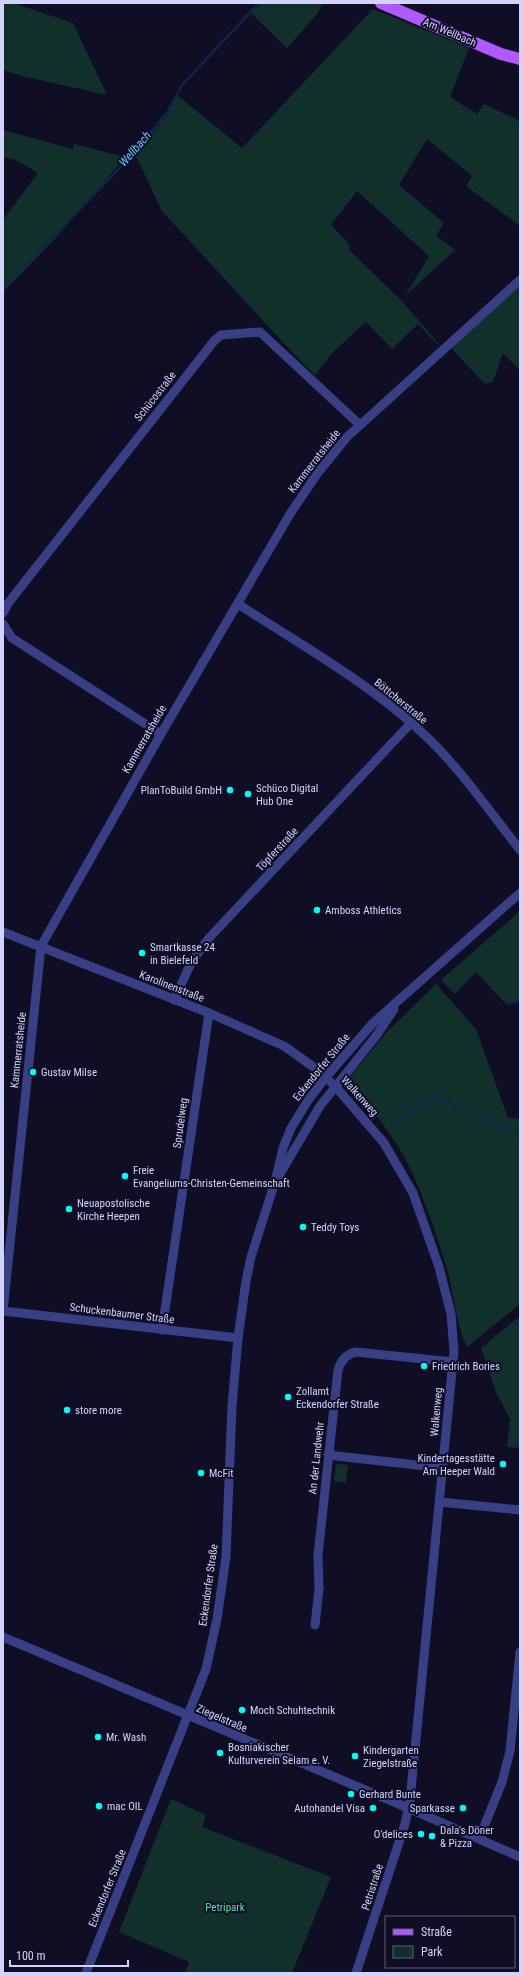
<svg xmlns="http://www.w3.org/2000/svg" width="523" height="1976" viewBox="0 0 523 1976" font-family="'Roboto Condensed',sans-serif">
<rect width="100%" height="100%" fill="#100e25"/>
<g fill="#11302b">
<polygon points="3,3 13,3 73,23 107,95 26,77 3,70"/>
<polygon points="262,3 323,3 317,14 287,48 251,13"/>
<polygon points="373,9 469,48 450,97 477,114 484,104 520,121 520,226 466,186 472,176 427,139 399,185 444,223 436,236 455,250 405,296 429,256 357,191 331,225 349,244 349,250 402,301 438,343 440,347 418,324 392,349 366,322 334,351 315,375 292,352 162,211 135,154 168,114 177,95 242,148"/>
<polygon points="3,130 73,149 74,144 125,157 53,241 3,292 3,220 38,173 14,159 3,158"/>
<polygon points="520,285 520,370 503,353 494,379 492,382 485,384 451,348"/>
<polygon points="520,911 520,1002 507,1005 476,972 455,994 441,980"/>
<path d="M436 984 476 1029 508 1118 520 1119V1304L467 1347C456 1324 454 1295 447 1269 435 1230 422 1189 402 1153 388 1129 370 1107 351 1085L350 1078 352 1074 385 1034Z"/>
<polygon points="520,1316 520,1448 507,1447 510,1419 496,1392 481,1348"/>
<polygon points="336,1464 348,1465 346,1483 334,1481"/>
<polygon points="171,1799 206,1815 202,1827 331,1877 292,1973 185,1973 189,1962 119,1932"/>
</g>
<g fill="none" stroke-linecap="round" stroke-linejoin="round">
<g stroke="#0b2848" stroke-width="2.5">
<polyline points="3,289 130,157 167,113 182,85 259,3"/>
<polyline points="507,1003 520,1000"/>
<polyline points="392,1125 437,1094 443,1100 520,1136"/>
</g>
<g stroke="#393f85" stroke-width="9">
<path d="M238 604C304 647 375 686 431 741 464 774 491 813 520 850"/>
<polyline points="3,613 9,602 214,341 221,335 260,332 360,425"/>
<polyline points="3,624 12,638 161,734"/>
<polyline points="3,932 209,1013 284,1046 315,1068 335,1086 384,1143 413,1193 439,1267 451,1314 454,1351 410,1800 405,1824 356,1973"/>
<polyline points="174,1000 192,961 209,938 411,723"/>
<polyline points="277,1179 320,1106 376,1036 394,1009"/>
<polyline points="162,1330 209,1013"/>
<polyline points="238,1338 3,1311 41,946 161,734 290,514 317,474 347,437 520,280"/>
<polyline points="328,1455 443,1468"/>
<polyline points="440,1502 520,1510"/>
<path d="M315 1625 319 1589 318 1555 338 1370C341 1360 346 1354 356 1352L453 1362"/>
<polyline points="3,1637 408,1808 520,1857"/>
<polyline points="479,1839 502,1782 510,1751 520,1652"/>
<polyline points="86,1973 206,1669 217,1619 226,1557 232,1406 238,1338 246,1281 251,1257 275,1182 283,1148 291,1128 309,1099 326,1077 373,1023 520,893"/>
</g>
<polyline stroke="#ae5aff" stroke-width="12" points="381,3 501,54 520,59"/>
</g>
<g fill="#00fef9" stroke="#100e25" stroke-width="1.5">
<circle cx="230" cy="790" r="4"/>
<circle cx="248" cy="794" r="4"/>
<circle cx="317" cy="910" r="4"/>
<circle cx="142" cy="953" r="4"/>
<circle cx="33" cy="1072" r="4"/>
<circle cx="125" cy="1176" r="4"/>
<circle cx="69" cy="1209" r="4"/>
<circle cx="303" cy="1227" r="4"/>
<circle cx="424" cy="1366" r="4"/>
<circle cx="288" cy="1397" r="4"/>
<circle cx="67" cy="1410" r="4"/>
<circle cx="503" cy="1464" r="4"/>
<circle cx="201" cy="1473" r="4"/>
<circle cx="242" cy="1710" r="4"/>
<circle cx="98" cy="1737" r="4"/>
<circle cx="220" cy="1753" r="4"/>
<circle cx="355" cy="1756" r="4"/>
<circle cx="351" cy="1794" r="4"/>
<circle cx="99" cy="1806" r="4"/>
<circle cx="373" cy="1808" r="4"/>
<circle cx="463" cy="1808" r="4"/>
<circle cx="421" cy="1834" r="4"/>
<circle cx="432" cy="1836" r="4"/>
</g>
<g text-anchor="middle" stroke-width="4" stroke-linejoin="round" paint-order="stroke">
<g font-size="11" fill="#d3d3ff" stroke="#100e25">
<text transform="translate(450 32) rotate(23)" y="4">Am Wellbach</text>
<text transform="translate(155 396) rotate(-52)" y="4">Schücostraße</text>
<text transform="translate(314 461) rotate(-52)" y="4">Kammerratsheide</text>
<text transform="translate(401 701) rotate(39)" y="4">Böttcherstraße</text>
<text transform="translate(144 739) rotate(-60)" y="4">Kammerratsheide</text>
<text transform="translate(277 849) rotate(-47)" y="4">Töpferstraße</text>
<text transform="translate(172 986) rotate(21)" y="4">Karolinenstraße</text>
<text transform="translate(18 1050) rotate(-84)" y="4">Kammerratsheide</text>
<text transform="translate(321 1067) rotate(-51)" y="4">Eckendorfer Straße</text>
<text transform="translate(360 1096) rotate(48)" y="4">Walkenweg</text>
<text transform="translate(180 1123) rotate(-82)" y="4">Sprudelweg</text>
<text transform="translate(122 1313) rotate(7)" y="4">Schuckenbaumer Straße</text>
<text transform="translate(436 1412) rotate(-85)" y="4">Walkenweg</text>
<text transform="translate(316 1458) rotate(-84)" y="4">An der Landwehr</text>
<text transform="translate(208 1585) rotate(-82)" y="4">Eckendorfer Straße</text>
<text transform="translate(222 1718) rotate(23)" y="4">Ziegelstraße</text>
<text transform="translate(372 1887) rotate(-72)" y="4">Petristraße</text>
<text transform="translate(107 1888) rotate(-68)" y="4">Eckendorfer Straße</text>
</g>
<g font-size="11" fill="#d3d3ff" stroke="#100e25" text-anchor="start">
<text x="256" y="792">Schüco Digital<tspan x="256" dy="13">Hub One</tspan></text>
<text x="222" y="794" text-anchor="end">PlanToBuild GmbH</text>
<text x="325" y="914">Amboss Athletics</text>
<text x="150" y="951">Smartkasse 24<tspan x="150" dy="13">in Bielefeld</tspan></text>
<text x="41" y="1076">Gustav Milse</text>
<text x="133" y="1174">Freie<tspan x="133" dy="13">Evangeliums-Christen-Gemeinschaft</tspan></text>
<text x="77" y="1207">Neuapostolische<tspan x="77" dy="13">Kirche Heepen</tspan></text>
<text x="311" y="1231">Teddy Toys</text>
<text x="432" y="1370">Friedrich Bories</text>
<text x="296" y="1395">Zollamt<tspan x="296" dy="13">Eckendorfer Straße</tspan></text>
<text x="75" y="1414">store more</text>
<text x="495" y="1462" text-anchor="end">Kindertagesstätte<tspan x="495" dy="13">Am Heeper Wald</tspan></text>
<text x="209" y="1477">McFit</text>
<text x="250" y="1714">Moch Schuhtechnik</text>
<text x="106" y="1741">Mr. Wash</text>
<text x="228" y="1751">Bosniakischer<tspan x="228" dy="13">Kulturverein Selam e. V.</tspan></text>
<text x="363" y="1754">Kindergarten<tspan x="363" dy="13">Ziegelstraße</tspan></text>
<text x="359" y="1798">Gerhard Bunte</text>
<text x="107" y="1810">mac OIL</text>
<text x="365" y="1812" text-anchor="end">Autohandel Visa</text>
<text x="455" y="1812" text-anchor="end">Sparkasse</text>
<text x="440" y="1834">Dala's Döner<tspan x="440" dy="13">&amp; Pizza</tspan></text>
<text x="413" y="1838" text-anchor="end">O'delices</text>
</g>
<g font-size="11" fill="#5de1b0" stroke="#100e25">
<text x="225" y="1911">Petripark</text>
</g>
<g font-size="12" font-style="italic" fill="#61c9ff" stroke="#100e25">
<text transform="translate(135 149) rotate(-49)" y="4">Wellbach</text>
</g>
</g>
<rect width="523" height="1976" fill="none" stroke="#d3d3ff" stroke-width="8"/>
<rect x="385" y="1916" width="130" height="52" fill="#100e25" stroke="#5e5d7c"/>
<rect x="393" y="1929" width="20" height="6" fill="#ae5aff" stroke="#5e5d7c"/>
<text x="421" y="1936" font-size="12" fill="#d3d3ff">Straße</text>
<rect x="393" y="1946" width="20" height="12" fill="#11302b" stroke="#5e5d7c"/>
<text x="421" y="1956" font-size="12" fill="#d3d3ff">Park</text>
<path d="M10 1960v6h118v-6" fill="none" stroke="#d3d3ff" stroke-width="2"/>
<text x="16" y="1960" font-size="12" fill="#d3d3ff" stroke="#100e25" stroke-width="3" paint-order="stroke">100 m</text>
</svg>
